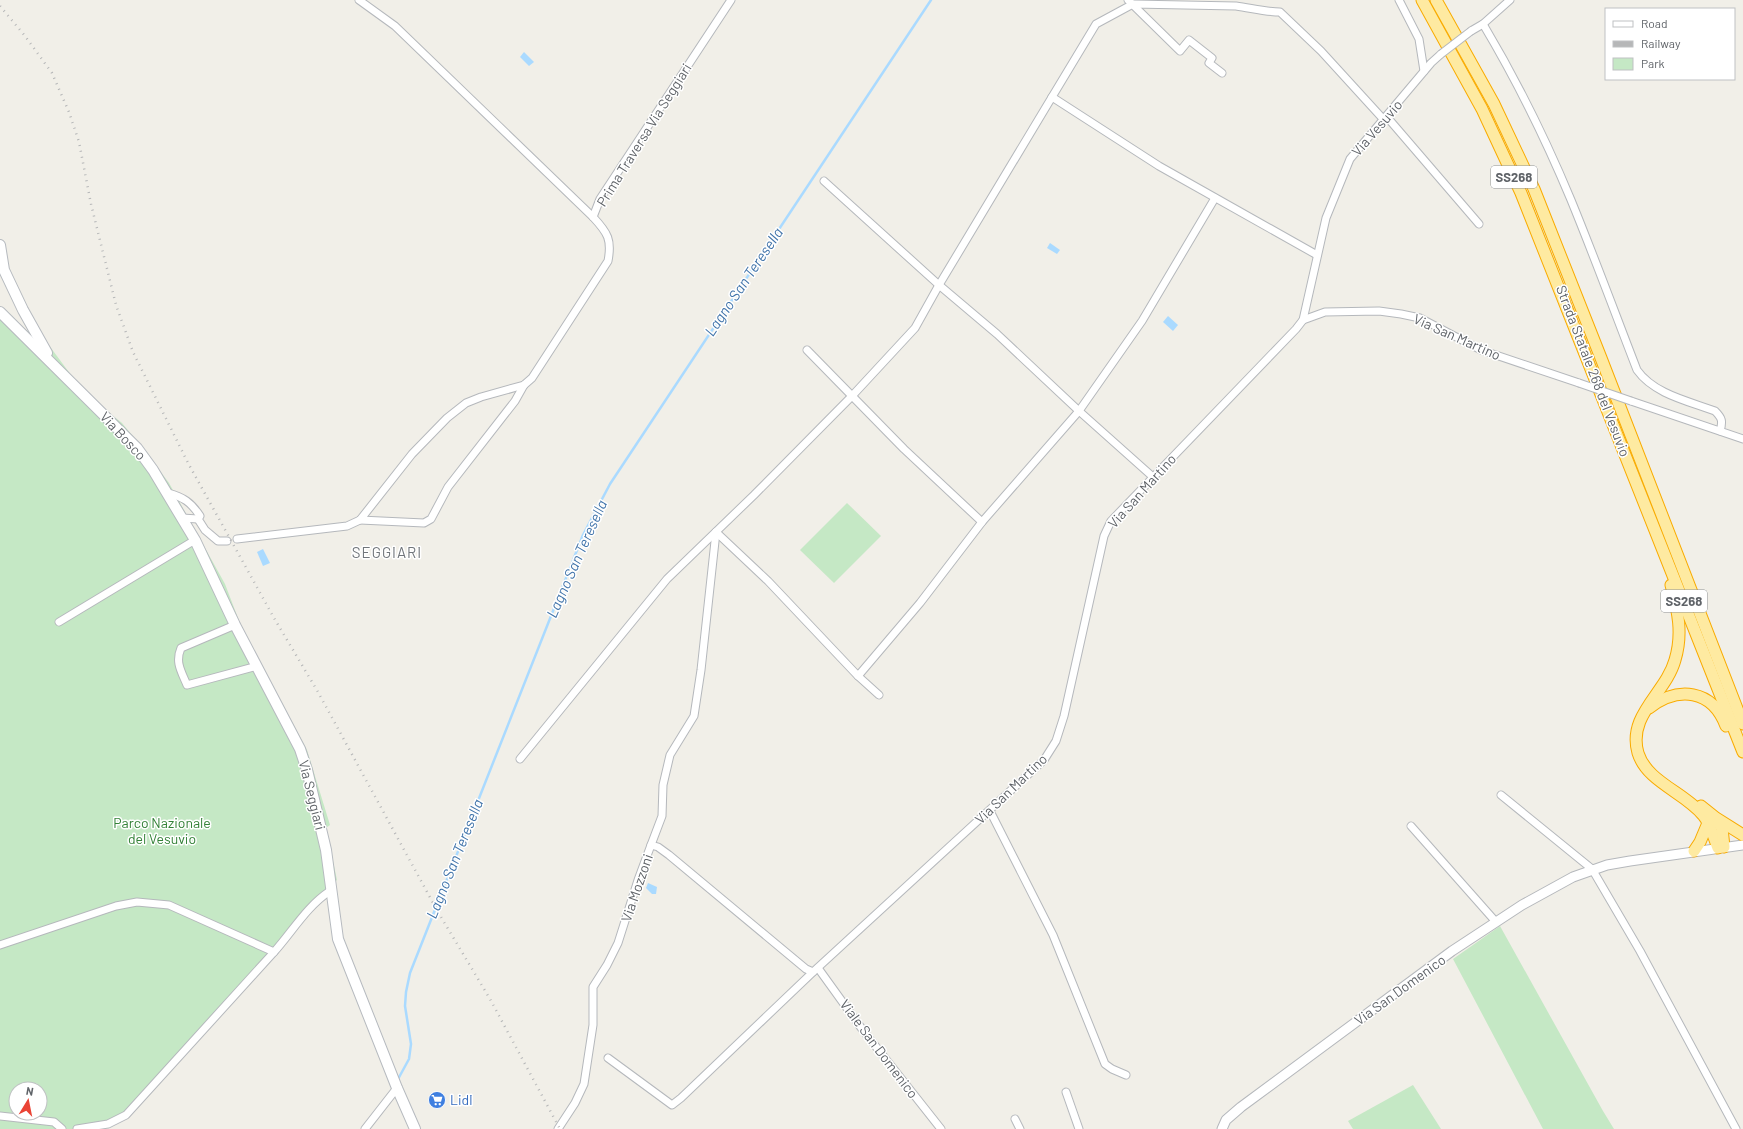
<svg xmlns="http://www.w3.org/2000/svg" width="1743" height="1129" viewBox="0 0 1743 1129" font-family="Barlow,sans-serif">
<rect width="100%" height="100%" fill="#f1efe8"/>
<g fill="#c5e8c5" fill-rule="evenodd">
<path d="M0 308 20 326 48 344 74 379 97 403 122 423 145 451 169 483 225 584 241 626 253 655 282 703 307 750 330 825 326 828 337 880 311 904 272 954 119 1121 82 1129H0ZM16 1089H40V1113H16Z"/>
<polygon points="847,503 881,536 834,583 800,550"/>
<polygon points="1500,926 1603,1111 1614,1129 1543,1129 1453,959"/>
<polygon points="1413,1085 1441,1129 1353,1129 1348,1121"/>
</g>
<g fill="#aadaff">
<polygon points="524,52 534,62 529,66 520,57"/>
<polygon points="1050,243 1060,250 1057,254 1047,248"/>
<polygon points="1168,316 1178,325 1173,331 1163,322"/>
<polygon points="263,549 270,563 263,566 257,552"/>
<polygon points="648,883 657,887 656,894 652,894 646,888"/>
</g>
<g fill="none" stroke-linecap="round" stroke-linejoin="round">
<polyline stroke="#aadaff" stroke-width="2.5" points="397,1081 409,1059 411,1044 405,1006 406,992 410,973 583,535 610,484 931,0"/>
<g stroke="#b5b8bc" stroke-width="9">
<g id="minor">
<polyline points="1128,0 1180,51 1189,40 1212,58 1209,63 1222,73"/>
<polyline points="1399,0 1419,39 1424,71"/>
<path d="M1483 24C1517 81 1546 140 1571 200 1594 256 1615 313 1637 370 1654 394 1688 401 1715 411 1722 418 1723 421 1720 431"/>
<polyline points="1471,31 1483,24 1510,0"/>
<polyline points="1387,117 1479,224"/>
<polyline points="824,181 939,285 997,334 1079,411 1153,477"/>
<polyline points="593,217 600,199 731,0"/>
<path d="M1317 255 1159 166 1052 97 1096 24 1133 4 1236 6C1251 8 1265 12 1280 12L1321 51 1384 120"/>
<polyline points="1303,320 1326,218 1350,159 1431,63 1441,54"/>
<polyline points="807,350 904,449 982,522"/>
<polyline points="1631,401 1743,439"/>
<path d="M168 493C183 497 191 502 200 516L198 519 205 530 218 541H227"/>
<polyline points="182,518 198,519"/>
<polyline points="360,520 424,523 431,519 448,487 515,401 524,385"/>
<polyline points="716,532 768,581 858,676 879,695"/>
<path d="M237 539 347 526 360 520 412 454 447 418 466 403 481 397 524 385 532 378 608 261C612 240 608 233 593 217L395 26 359 0"/>
<polyline points="59,622 195,540"/>
<path d="M235 625 181 648C175 662 181 671 187 685L257 666"/>
<polyline points="858,676 920,603 982,522 1079,411 1142,321 1215,198"/>
<polyline points="520,759 667,579 754,495 852,396 915,328 939,285 1052,97"/>
<polyline points="1501,795 1592,869 1640,951 1736,1129"/>
<polyline points="990,811 1053,935 1105,1064 1112,1069 1126,1075"/>
<polyline points="1411,826 1496,922"/>
<polyline points="651,845 662,816 663,785 670,755 694,716 701,670 716,532"/>
<polyline points="0,945 116,906 137,902 169,905 274,952"/>
<polyline points="818,968 862,1029 941,1129"/>
<polyline points="608,1058 672,1105 681,1098 813,972"/>
<polyline points="1066,1092 1079,1129"/>
<polyline points="0,1116 54,1122 62,1129"/>
<polyline points="1015,1119 1020,1129"/>
<path d="M77 1129 108 1124 126 1115 274 952C292 932 307 906 330 891"/>
<polyline points="365,1129 397,1088"/>
<polyline points="558,1129 575,1103 584,1084 593,1025 593,987 607,965 618,943 638,880 651,845 658,847 669,855 806,969 813,972 1044,760 1056,741 1064,716 1104,536 1111,521 1296,329 1303,320 1325,312 1379,311 1401,314 1420,318 1481,350 1579,383"/>
</g>
</g>
<g stroke="#b5b8bc" stroke-width="11">
<polyline id="tertiary" points="1222,1129 1226,1120 1241,1107 1452,951 1522,905 1573,877 1607,865 1630,861 1743,845"/>
</g>
<g stroke="#b6babf" stroke-width="12">
<g id="secondary">
<polyline points="0,245 4,270 23,310 47,353"/>
<polyline points="0,312 137,448 153,470 195,540 235,625 300,749 307,770 326,850 338,939 397,1088 415,1129"/>
</g>
</g>
<g stroke="#f9ab00" stroke-width="13">
<g id="trunk">
<polyline points="1422,0 1482,109 1521,193 1743,752"/>
<polyline points="1436,0 1494,104 1534,189 1601,358 1743,724"/>
<path d="M1671 585C1678 611 1683 634 1675 660 1666 693 1627 715 1638 753 1647 782 1684 792 1703 815 1710 823 1714 838 1718 848"/>
<path d="M1649 708C1678 686 1712 689 1726 726"/>
<polyline points="1701,806 1716,818 1743,835"/>
<polyline points="1716,819 1722,828 1724,847"/>
<polyline points="1694,851 1700,842 1708,823"/>
</g>
</g>
<use href="#minor" stroke="#fff" stroke-width="7"/>
<use href="#tertiary" stroke="#fff" stroke-width="9"/>
<use href="#secondary" stroke="#fff" stroke-width="10"/>
<use href="#trunk" stroke="#feeaa1" stroke-width="11"/>
<polyline stroke="#b6b7b8" stroke-width="2.5" stroke-dasharray="1 5" stroke-linecap="butt" points="0,6 25,36 52,73 69,112 79,142 91,204 116,305 133,352 188,463 274,618 318,692 438,912 490,999 560,1129"/>
<g stroke="#b5b8bc" stroke-width="9" stroke-linecap="butt">
<g id="minor-bridge">
<polyline points="1441,54 1471,31"/>
<polyline points="1579,383 1631,401"/>
</g>
</g>
<use href="#minor-bridge" stroke="#fff" stroke-width="7"/>
</g>
<defs>
<g id="supermarket-disc" transform="scale(0.9)"><circle r="9.5" fill="#3f7fe0" stroke="#fff"/><path d="M-6-5.5h2.5l.6 2H6L4.5 2H-2.5L-4.4-4H-6ZM-1.5 3.2a1.3 1.3 0 1 0 .1 0ZM3 3.2a1.3 1.3 0 1 0 .1 0Z" fill="#fff"/></g>
</defs>
<g fill-rule="evenodd">
<use href="#supermarket-disc" x="437" y="1100"/>
</g>
<g text-anchor="middle" stroke-width="3" stroke-linejoin="round" paint-order="stroke">
<g fill="#fff" stroke="#8f9295" stroke-width="1">
<rect x="1491" y="166" width="46" height="22" rx="3"/>
<rect x="1661" y="590" width="46" height="22" rx="3"/>
</g>
<g font-size="13" font-weight="bold" fill="#5f6368">
<text x="1514" y="182">SS268</text>
<text x="1684" y="606">SS268</text>
</g>
<g font-size="14" fill="#5f6368" stroke="#fff">
<text transform="translate(1377 128) rotate(-49)" y="5">Via Vesuvio</text>
<text transform="translate(644 135) rotate(-58)" y="5">Prima Traversa Via Seggiari</text>
<text transform="translate(1457 337) rotate(24)" y="5">Via San Martino</text>
<text transform="translate(1593 371) rotate(69)" y="5">Strada Statale 268 del Vesuvio</text>
<text transform="translate(123 436) rotate(47)" y="5">Via Bosco</text>
<text transform="translate(1142 491) rotate(-48)" y="5">Via San Martino</text>
<text transform="translate(1011 789) rotate(-44)" y="5">Via San Martino</text>
<text transform="translate(312 795) rotate(76)" y="5">Via Seggiari</text>
<text transform="translate(637 888) rotate(-71)" y="5">Via Mozzoni</text>
<text transform="translate(1400 990) rotate(-36)" y="5">Via San Domenico</text>
<text transform="translate(879 1049) rotate(53)" y="5">Viale San Domenico</text>
</g>
<g font-size="14" fill="#348238" stroke="#fff">
<text x="162" y="828">Parco Nazionale<tspan x="162" dy="16">del Vesuvio</tspan></text>
</g>
<g font-size="14" fill="#366cbe" stroke="#fff" text-anchor="start">
<text x="450" y="1105">Lidl</text>
</g>
<g font-size="15" font-style="italic" fill="#4174aa" stroke="#fff">
<text transform="translate(744 282) rotate(-56)" y="5">Lagno San Teresella</text>
<text transform="translate(577 559) rotate(-66)" y="5">Lagno San Teresella</text>
<text transform="translate(455 859) rotate(-68)" y="5">Lagno San Teresella</text>
</g>
<g font-size="15" letter-spacing="1" fill="#70757a" stroke="#fff">
<text x="387" y="558">SEGGIARI</text>
</g>
</g>
<rect x="1605" y="8" width="130" height="72" fill="#ffffff" stroke="#bfc1c3"/>
<rect x="1613" y="21" width="20" height="6" fill="#ffffff" stroke="#bfc1c3"/>
<text x="1641" y="28" font-size="12" fill="#5f6368">Road</text>
<rect x="1613" y="41" width="20" height="6" fill="#b6b7b8" stroke="#bfc1c3"/>
<text x="1641" y="48" font-size="12" fill="#5f6368">Railway</text>
<rect x="1613" y="58" width="20" height="12" fill="#c5e8c5" stroke="#bfc1c3"/>
<text x="1641" y="68" font-size="12" fill="#5f6368">Park</text>
<g transform="translate(28 1101) rotate(10)"><circle r="19" fill="#ffffff" stroke="#bfc1c3"/>
<path d="M0-3L7 15L0 10L-7 15Z" fill="#ea4335"/>
<text y="-6" font-size="11" font-weight="bold" text-anchor="middle" fill="#5f6368">N</text>
</g>
</svg>
